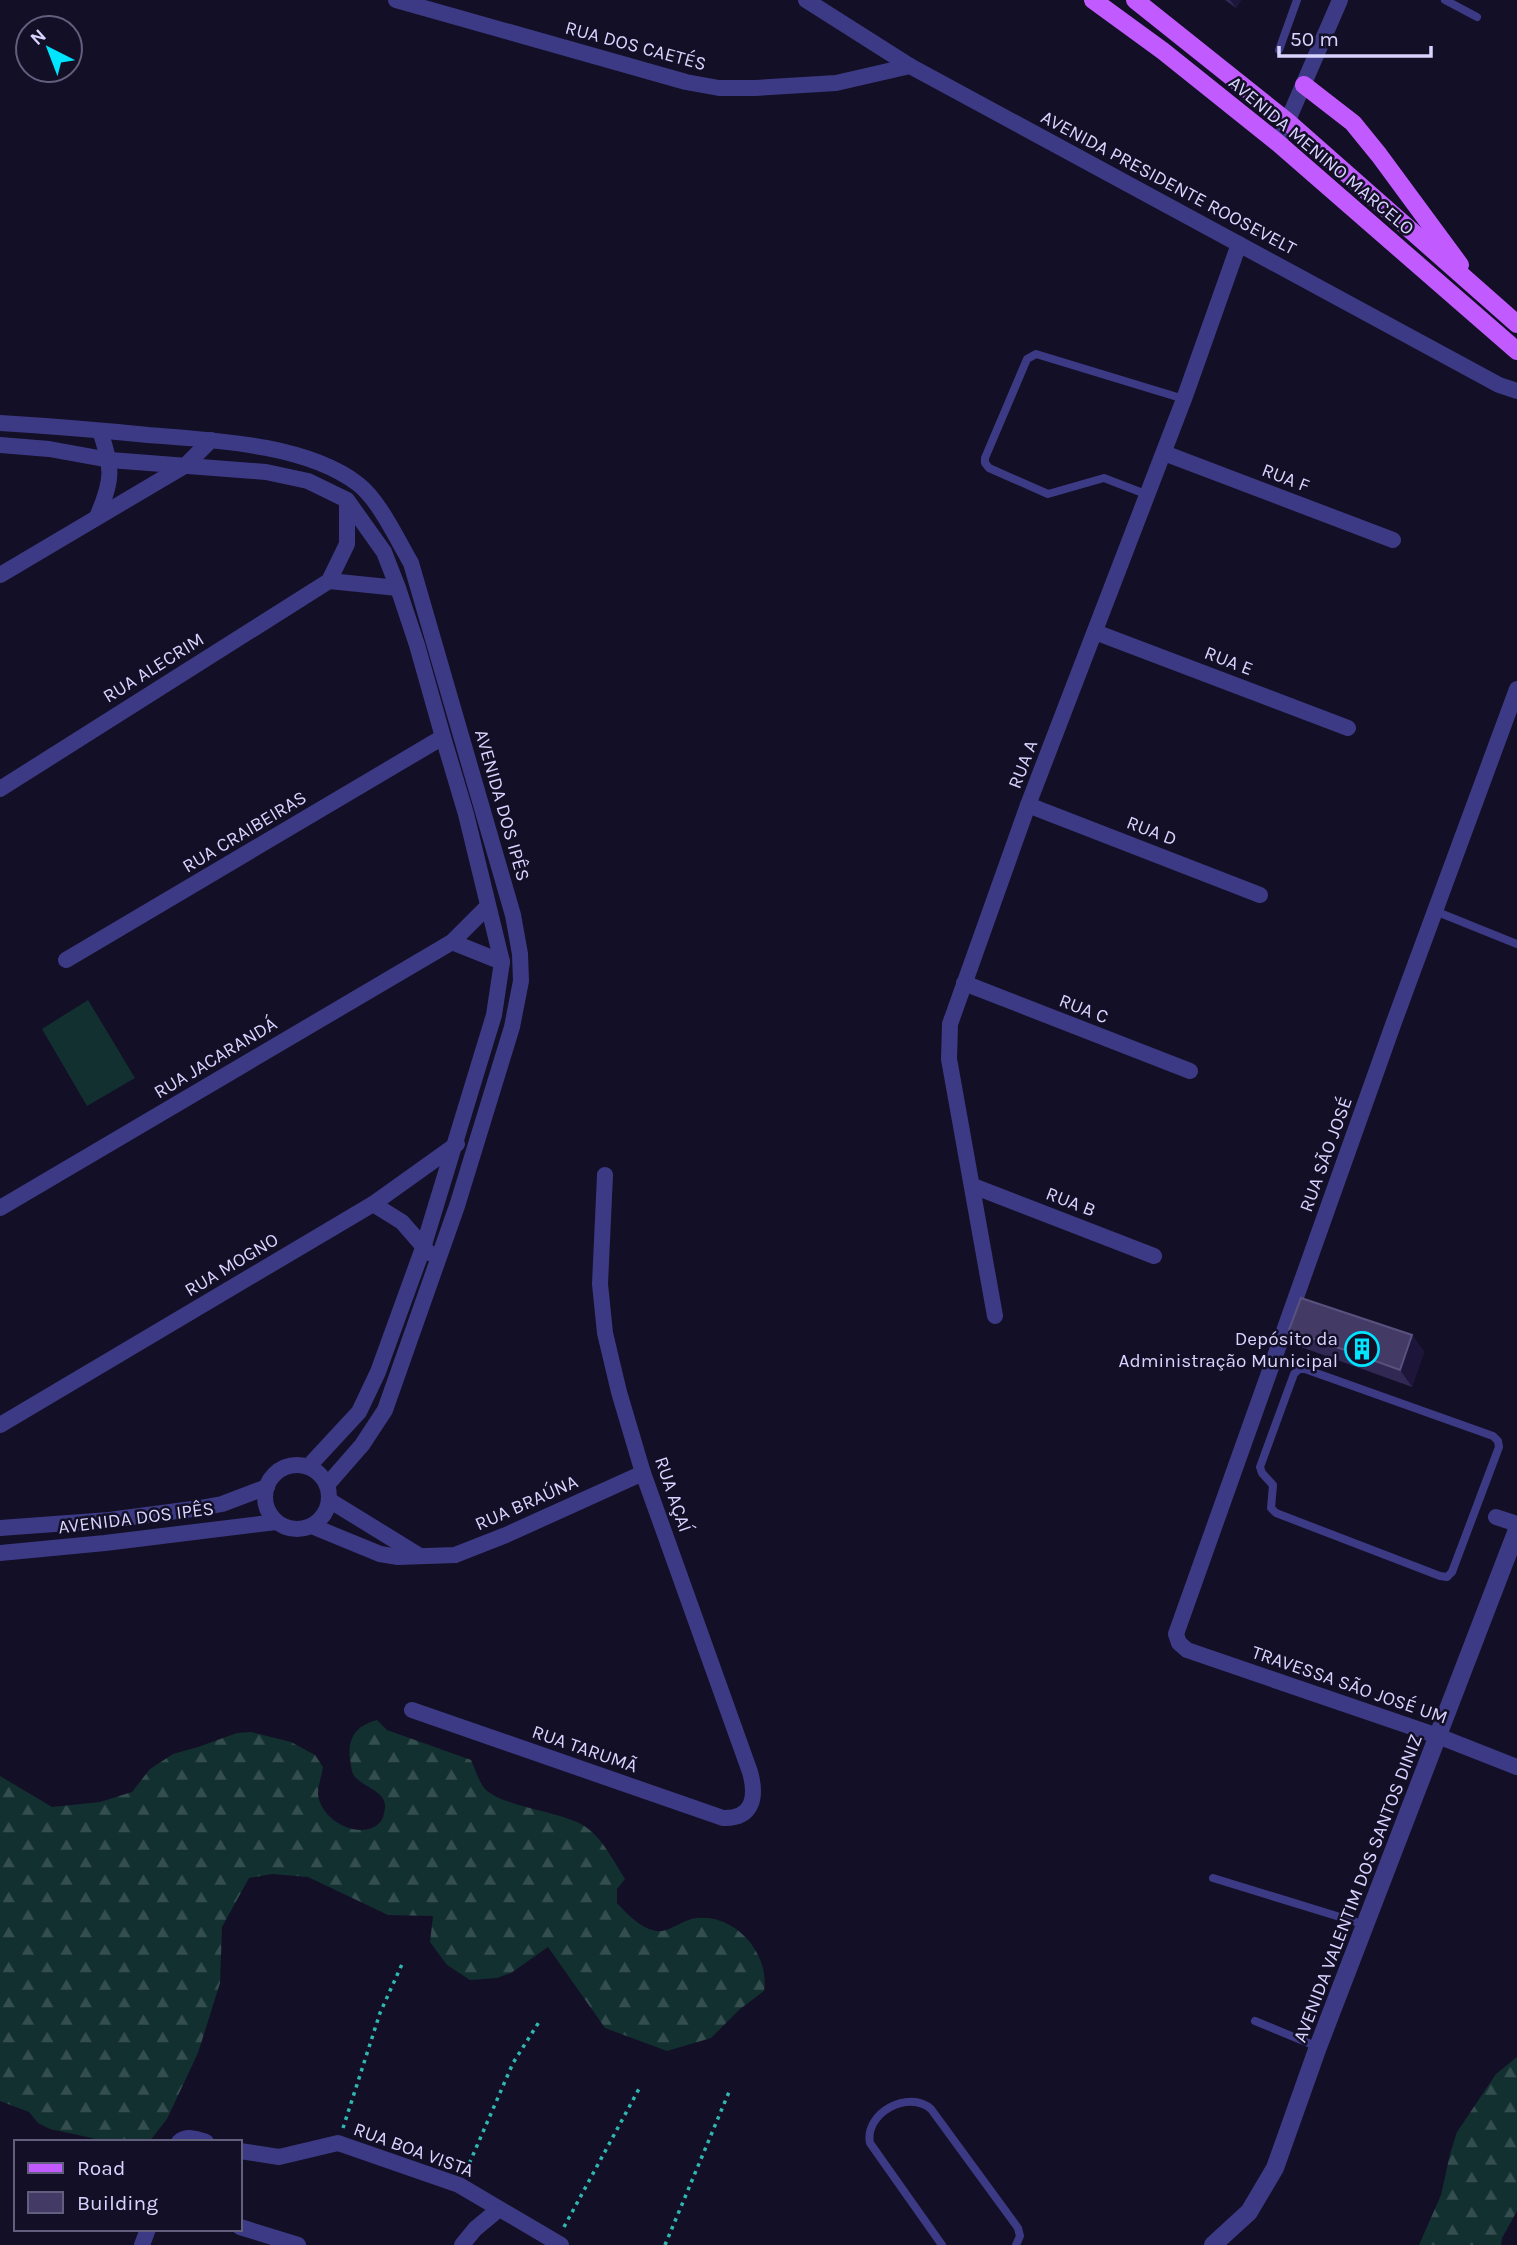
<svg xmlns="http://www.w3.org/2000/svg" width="1517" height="2245" viewBox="0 0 1517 2245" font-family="Karla,sans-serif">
<defs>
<pattern id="forest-firs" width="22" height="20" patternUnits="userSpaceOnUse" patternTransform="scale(1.75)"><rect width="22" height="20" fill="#12302f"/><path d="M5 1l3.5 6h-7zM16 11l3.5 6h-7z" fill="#344d4e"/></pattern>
</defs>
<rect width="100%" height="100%" fill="#130f26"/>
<g fill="url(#forest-firs)">
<path d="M377 1720 387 1730 471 1760C475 1769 479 1782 485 1789 501 1806 556 1811 581 1824 601 1835 613 1860 625 1879L617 1889V1903C627 1914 645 1933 662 1931 674 1929 684 1919 697 1918 736 1914 770 1954 764 1991L740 2009 711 2038 667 2051 605 2028 548 1947 511 1973 497 1978 470 1980 447 1965 430 1942 433 1916 388 1915 308 1877 272 1874 249 1878 222 1927 220 1983 198 2053 167 2119 149 2142H97L92 2138 50 2129 38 2123 29 2112 0 2101V1776L52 1807 100 1802 132 1792 150 1769 173 1754 198 1747 237 1733 251 1732 291 1742 315 1755 323 1767C322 1775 318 1785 318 1794 320 1818 354 1839 376 1826 380 1823 383 1819 384 1813 391 1790 362 1789 353 1774 351 1770 351 1764 350 1759 347 1738 357 1725 377 1720Z"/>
<polygon points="1517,2057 1517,2211 1502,2238 1501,2245 1419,2245 1441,2195 1450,2154 1457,2132 1496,2074"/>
</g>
<polygon fill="#12302f" points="88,1000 135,1078 87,1106 42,1029"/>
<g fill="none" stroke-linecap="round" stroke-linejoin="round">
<g stroke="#2fb8b0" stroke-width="3.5" stroke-dasharray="3.5 5" stroke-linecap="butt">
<polyline points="343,2128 380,2013 403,1962"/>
<polyline points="466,2171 513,2063 539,2022"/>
<polyline points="564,2227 640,2087"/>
<polyline points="665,2245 729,2092"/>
</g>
<g stroke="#3d3a85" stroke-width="8">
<polyline points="1445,0 1477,17"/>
<polyline points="1279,50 1297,0"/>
<polyline points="1148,495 1104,478 1048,494 989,468 985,463 985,458 1027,359 1036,354 1184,399"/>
<polyline points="1435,911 1517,944"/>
<polygon points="1299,1369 1305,1369 1493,1436 1498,1441 1499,1447 1452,1572 1447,1577 1440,1576 1276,1513 1271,1508 1273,1485 1262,1473 1260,1467 1294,1374"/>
<polyline points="1213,1878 1366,1925"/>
<polyline points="1255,2021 1318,2047"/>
<path d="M942 2245 870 2143C864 2113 909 2089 931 2109L1018 2228 1020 2236 1016 2245"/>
</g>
<g stroke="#3d3a85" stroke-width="16">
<polyline points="396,0 686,82 719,88 755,88 836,83 910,66"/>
<polyline points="806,0 910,66 1499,385 1517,391"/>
<polyline points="1278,143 1340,0"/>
<path d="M0 423C49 426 99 430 148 435 212 440 306 444 358 484 379 500 397 539 411 563L513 915 520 954 521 981 512 1027 457 1206 385 1410 362 1445 327 1485"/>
<polyline points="0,445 49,449 110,460 266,472 308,481 347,500 384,552 398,588 417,645 443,737 466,814 502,962 494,1015 423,1248 378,1372 359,1412 308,1467"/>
<polyline points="1164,453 1393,540"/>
<path d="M97 517C113 480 113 469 100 431"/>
<polyline points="0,575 186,465 211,440"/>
<polyline points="329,581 398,588"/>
<polyline points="1095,632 1348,728"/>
<polyline points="1517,689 1394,1022 1176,1634 1179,1643 1187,1650 1438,1736 1517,1767"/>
<polyline points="0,789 329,581 347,544 347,501"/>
<polyline points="1028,805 1260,895"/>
<polyline points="452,942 502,962"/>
<polyline points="66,960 443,737"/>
<polyline points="964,983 1190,1071"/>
<polyline points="973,1186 1154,1256"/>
<polyline points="373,1204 402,1222 429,1253"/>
<polyline points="0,1208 452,942 488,906"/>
<polyline points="995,1316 949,1059 950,1024 1028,805 1184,399 1239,244"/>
<polyline points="0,1425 373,1204 457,1144"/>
<circle cx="297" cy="1497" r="32"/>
<polyline points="329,1500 420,1556"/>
<polyline points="1496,1517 1517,1524"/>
<polyline points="312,1526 380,1554 398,1557 455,1555 506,1535 643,1473"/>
<polyline points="0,1528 109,1520 200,1508 222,1504 267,1487"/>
<polyline points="0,1553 105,1543 276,1522"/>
<path d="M412 1710 723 1818C753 1819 757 1797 750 1772L643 1473 619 1392 605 1333 600 1284 605 1175"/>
<path d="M179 2142C187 2135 197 2139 206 2142"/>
<polyline points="240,2151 279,2157 338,2143 459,2185 561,2245"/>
<polyline points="240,2227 298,2245"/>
<polyline points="142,2245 148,2229"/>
<polyline points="462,2245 475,2229 499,2209"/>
</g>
<polyline stroke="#3d3a85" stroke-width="18" points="1213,2245 1249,2212 1275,2168 1318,2047 1517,1530"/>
<g stroke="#c25bff" stroke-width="18">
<polyline points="1093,0 1163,51 1278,143 1517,351"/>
<polyline points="1135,0 1288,122 1517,324"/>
<polyline points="1304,85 1353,123 1379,155 1460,265"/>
</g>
</g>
<g fill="#312854">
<polygon points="1225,0 1241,0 1236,8"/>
<polygon points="1289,1330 1412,1335 1424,1352 1412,1387 1301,1347"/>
</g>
<g fill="#1d163a">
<polygon points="1230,0 1241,0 1236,8"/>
<polygon points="1412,1335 1424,1352 1412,1387 1400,1370"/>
</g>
<polygon fill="#433a66" stroke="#5a527e" stroke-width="2" points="1301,1298 1412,1335 1400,1370 1289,1330"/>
<defs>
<g id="building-ring" transform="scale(1.75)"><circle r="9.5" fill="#130f26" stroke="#00e5ff" stroke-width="1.5"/><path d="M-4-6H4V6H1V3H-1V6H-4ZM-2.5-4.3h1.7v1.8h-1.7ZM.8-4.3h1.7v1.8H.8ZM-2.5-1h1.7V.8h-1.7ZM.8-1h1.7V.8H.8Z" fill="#00e5ff"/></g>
</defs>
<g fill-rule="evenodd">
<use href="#building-ring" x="1362" y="1349"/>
</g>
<g text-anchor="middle" stroke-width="5" stroke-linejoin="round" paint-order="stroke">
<g font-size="19" fill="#d9d4ff" stroke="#130f26">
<text transform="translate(636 45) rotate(15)" y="7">RUA DOS CAETÉS</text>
<text transform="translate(1322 155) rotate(40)" y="7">AVENIDA MENINO MARCELO</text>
<text transform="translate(1169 182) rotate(28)" y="7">AVENIDA PRESIDENTE ROOSEVELT</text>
<text transform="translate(1286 477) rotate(21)" y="7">RUA F</text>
<text transform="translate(1229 660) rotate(21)" y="7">RUA E</text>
<text transform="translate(153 667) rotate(-32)" y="7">RUA ALECRIM</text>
<text transform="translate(1022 764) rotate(-69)" y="7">RUA A</text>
<text transform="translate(503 805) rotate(74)" y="7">AVENIDA DOS IPÊS</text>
<text transform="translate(1152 830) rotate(21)" y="7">RUA D</text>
<text transform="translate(244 831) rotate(-31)" y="7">RUA CRAIBEIRAS</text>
<text transform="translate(1084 1008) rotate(21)" y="7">RUA C</text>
<text transform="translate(215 1057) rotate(-31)" y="7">RUA JACARANDÁ</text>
<text transform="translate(1325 1154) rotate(-70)" y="7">RUA SÃO JOSÉ</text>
<text transform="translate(1071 1201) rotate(21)" y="7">RUA B</text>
<text transform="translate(231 1264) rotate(-31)" y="7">RUA MOGNO</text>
<text transform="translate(674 1494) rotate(71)" y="7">RUA AÇAÍ</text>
<text transform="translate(526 1502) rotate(-24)" y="7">RUA BRAÚNA</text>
<text transform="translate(136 1517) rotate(-7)" y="7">AVENIDA DOS IPÊS</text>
<text transform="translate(1350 1684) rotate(19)" y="7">TRAVESSA SÃO JOSÉ UM</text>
<text transform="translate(585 1748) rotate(19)" y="7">RUA TARUMÃ</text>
<text transform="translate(1357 1888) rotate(-69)" y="7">AVENIDA VALENTIM DOS SANTOS DINIZ</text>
<text transform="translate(414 2149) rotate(20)" y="7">RUA BOA VISTA</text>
</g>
<g font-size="19" fill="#d9d4ff" stroke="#130f26" text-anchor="end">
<text x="1338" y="1345">Depósito da<tspan x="1338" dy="22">Administração Municipal</tspan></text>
</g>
</g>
<rect x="14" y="2140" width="228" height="91" fill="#130f26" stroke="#625e7d" stroke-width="2"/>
<rect x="28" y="2163" width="35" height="10" fill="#c25bff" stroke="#625e7d" stroke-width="2"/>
<text x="77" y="2175" font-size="21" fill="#d9d4ff">Road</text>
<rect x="28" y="2192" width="35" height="21" fill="#433a66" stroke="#625e7d" stroke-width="2"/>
<text x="77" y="2210" font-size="21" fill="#d9d4ff">Building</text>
<g transform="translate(49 49) rotate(318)"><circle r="33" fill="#130f26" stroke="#625e7d" stroke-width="2"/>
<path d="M0-5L12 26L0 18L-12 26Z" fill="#00e5ff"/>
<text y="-10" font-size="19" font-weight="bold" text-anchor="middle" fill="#d9d4ff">N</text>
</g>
<path d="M1279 46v10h152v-10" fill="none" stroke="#d9d4ff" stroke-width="3.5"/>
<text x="1290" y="46" font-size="21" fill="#d9d4ff" stroke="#130f26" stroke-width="5" paint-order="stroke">50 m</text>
</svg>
